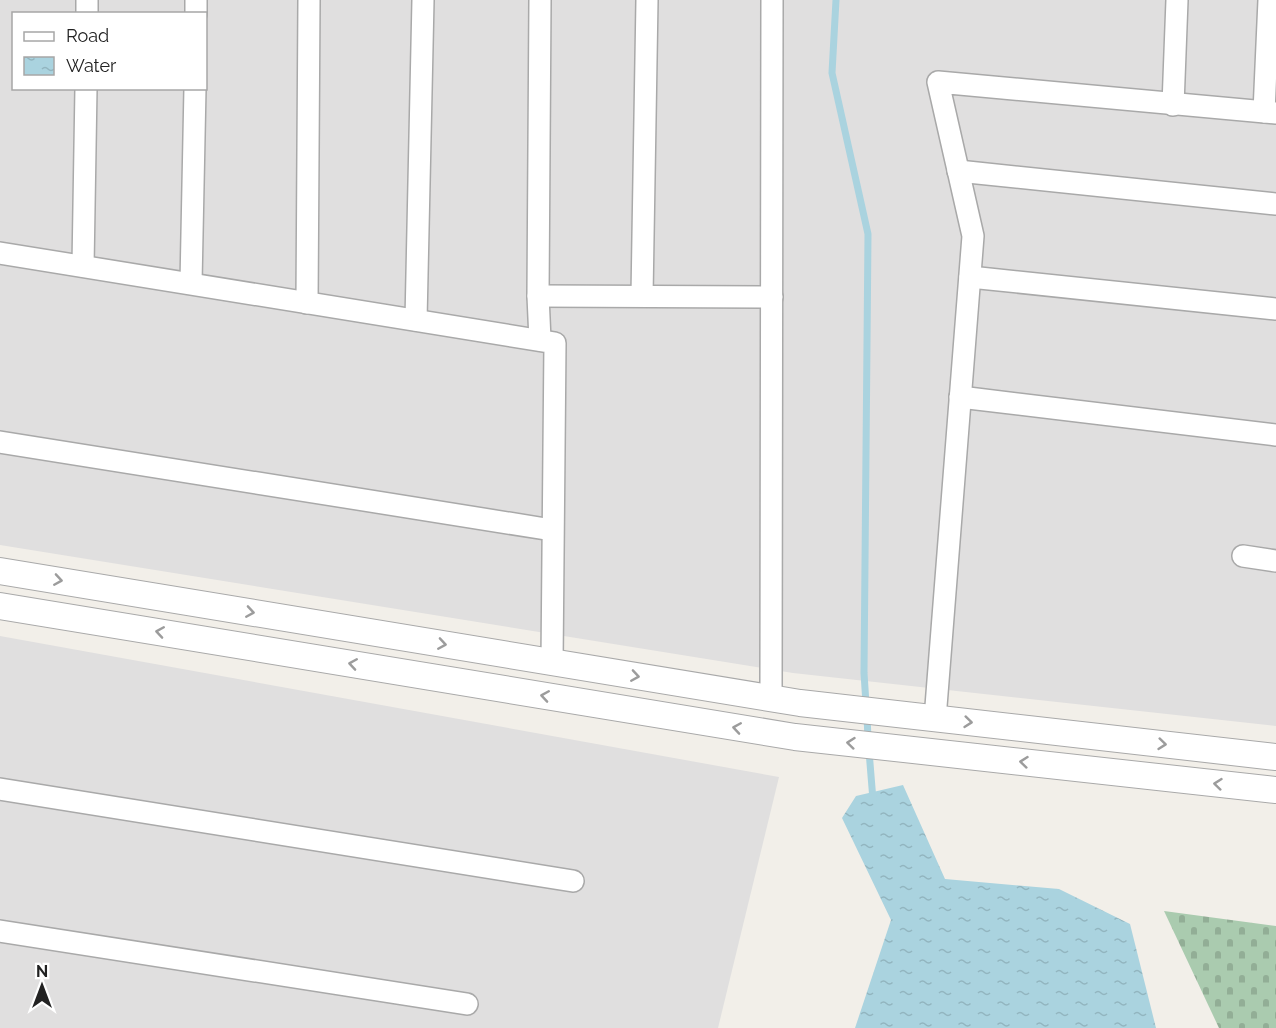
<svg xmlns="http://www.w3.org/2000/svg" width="1276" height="1028" viewBox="0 0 1276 1028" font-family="Raleway,sans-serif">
<defs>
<pattern id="cemetery-stones" width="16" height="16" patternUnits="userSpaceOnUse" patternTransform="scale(1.5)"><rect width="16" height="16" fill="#aacbaf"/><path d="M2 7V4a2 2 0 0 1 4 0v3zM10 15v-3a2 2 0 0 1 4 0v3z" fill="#92ae96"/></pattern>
<pattern id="water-ripples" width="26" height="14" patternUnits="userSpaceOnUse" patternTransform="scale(1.5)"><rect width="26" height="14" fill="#aad3df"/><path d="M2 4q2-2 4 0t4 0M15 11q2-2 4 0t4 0" fill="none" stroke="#92b5bf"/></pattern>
</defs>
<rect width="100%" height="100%" fill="#f2efe9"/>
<g fill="#e0dfdf" fill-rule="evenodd">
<path d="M0 0H1276V726L793 673 0 545ZM14 14H206V88H14Z"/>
<polygon points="0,636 779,777 718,1028 0,1028"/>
</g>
<polygon fill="url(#cemetery-stones)" points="1164,911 1276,926 1276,1028 1219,1028"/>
<polygon fill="url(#water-ripples)" points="903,785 945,879 1059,889 1130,924 1156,1028 855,1028 891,920 842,818 856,796"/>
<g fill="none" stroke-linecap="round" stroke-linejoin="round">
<g stroke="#aad3df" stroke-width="7">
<polyline points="836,0 832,73 868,234 864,673 866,704"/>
<polyline points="867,715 868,740"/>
<polyline points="869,751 873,800"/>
</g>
<g stroke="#a9a9a9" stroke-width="24">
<g id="minor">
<polyline points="87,14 87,0"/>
<polyline points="196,14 196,0"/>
<polyline points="1173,105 1177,0"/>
<polyline points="1264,112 1269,0"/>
<polyline points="958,171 1276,204"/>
<polyline points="0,253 555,343 552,662"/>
<polyline points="83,266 86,88"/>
<polyline points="970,277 1276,309"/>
<polyline points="191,283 195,88"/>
<polyline points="538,296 772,297"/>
<polyline points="642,296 647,0"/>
<polyline points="307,303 309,0"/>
<polyline points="416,320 423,0"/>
<polyline points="540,340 538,296 540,0"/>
<polyline points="960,397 1276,435"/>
<polyline points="0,442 552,530"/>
<polyline points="1243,556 1276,561"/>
<polyline points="771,699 772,0"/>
<polyline points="935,719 973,236 938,82 1276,113"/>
<polyline points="0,789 573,881"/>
<polyline points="0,931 467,1004"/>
</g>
</g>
<g stroke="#a9a9a9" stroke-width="28">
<g id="tertiary">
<polyline points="0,571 800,703 1276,757"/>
<polyline points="0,606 795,737 1276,790"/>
</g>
</g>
<use href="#minor" stroke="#fff" stroke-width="21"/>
<use href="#tertiary" stroke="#fff" stroke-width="26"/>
</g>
<defs><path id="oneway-chevron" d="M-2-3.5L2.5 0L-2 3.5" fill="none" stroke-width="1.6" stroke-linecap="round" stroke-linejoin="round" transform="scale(1.5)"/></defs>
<g stroke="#9c9c9c">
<use href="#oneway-chevron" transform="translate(58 580) rotate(9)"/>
<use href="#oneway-chevron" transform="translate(250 612) rotate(9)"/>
<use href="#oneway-chevron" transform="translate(160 632) rotate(-171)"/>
<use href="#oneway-chevron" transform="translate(442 644) rotate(9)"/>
<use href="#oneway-chevron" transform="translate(353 664) rotate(-171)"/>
<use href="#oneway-chevron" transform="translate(635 676) rotate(9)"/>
<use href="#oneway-chevron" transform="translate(545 696) rotate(-171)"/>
<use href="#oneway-chevron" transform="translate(968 722) rotate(6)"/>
<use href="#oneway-chevron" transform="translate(737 728) rotate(-171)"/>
<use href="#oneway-chevron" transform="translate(851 743) rotate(-174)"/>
<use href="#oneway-chevron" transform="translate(1162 744) rotate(6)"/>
<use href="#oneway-chevron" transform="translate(1024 762) rotate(-174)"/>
<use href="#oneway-chevron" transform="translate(1218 784) rotate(-174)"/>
</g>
<rect x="12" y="12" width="195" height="78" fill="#ffffff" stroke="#a7a7a7" stroke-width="1.5"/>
<rect x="24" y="32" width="30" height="9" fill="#ffffff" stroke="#a7a7a7" stroke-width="1.5"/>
<text x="66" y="42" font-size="18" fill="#222222">Road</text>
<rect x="24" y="57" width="30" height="18" fill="url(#water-ripples)" stroke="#a7a7a7" stroke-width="1.5"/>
<text x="66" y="72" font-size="18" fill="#222222">Water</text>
<g transform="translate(42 986)" stroke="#ffffff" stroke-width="4.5" paint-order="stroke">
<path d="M0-4.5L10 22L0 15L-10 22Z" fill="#222222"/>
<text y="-9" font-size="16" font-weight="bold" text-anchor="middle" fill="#222222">N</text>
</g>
</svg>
